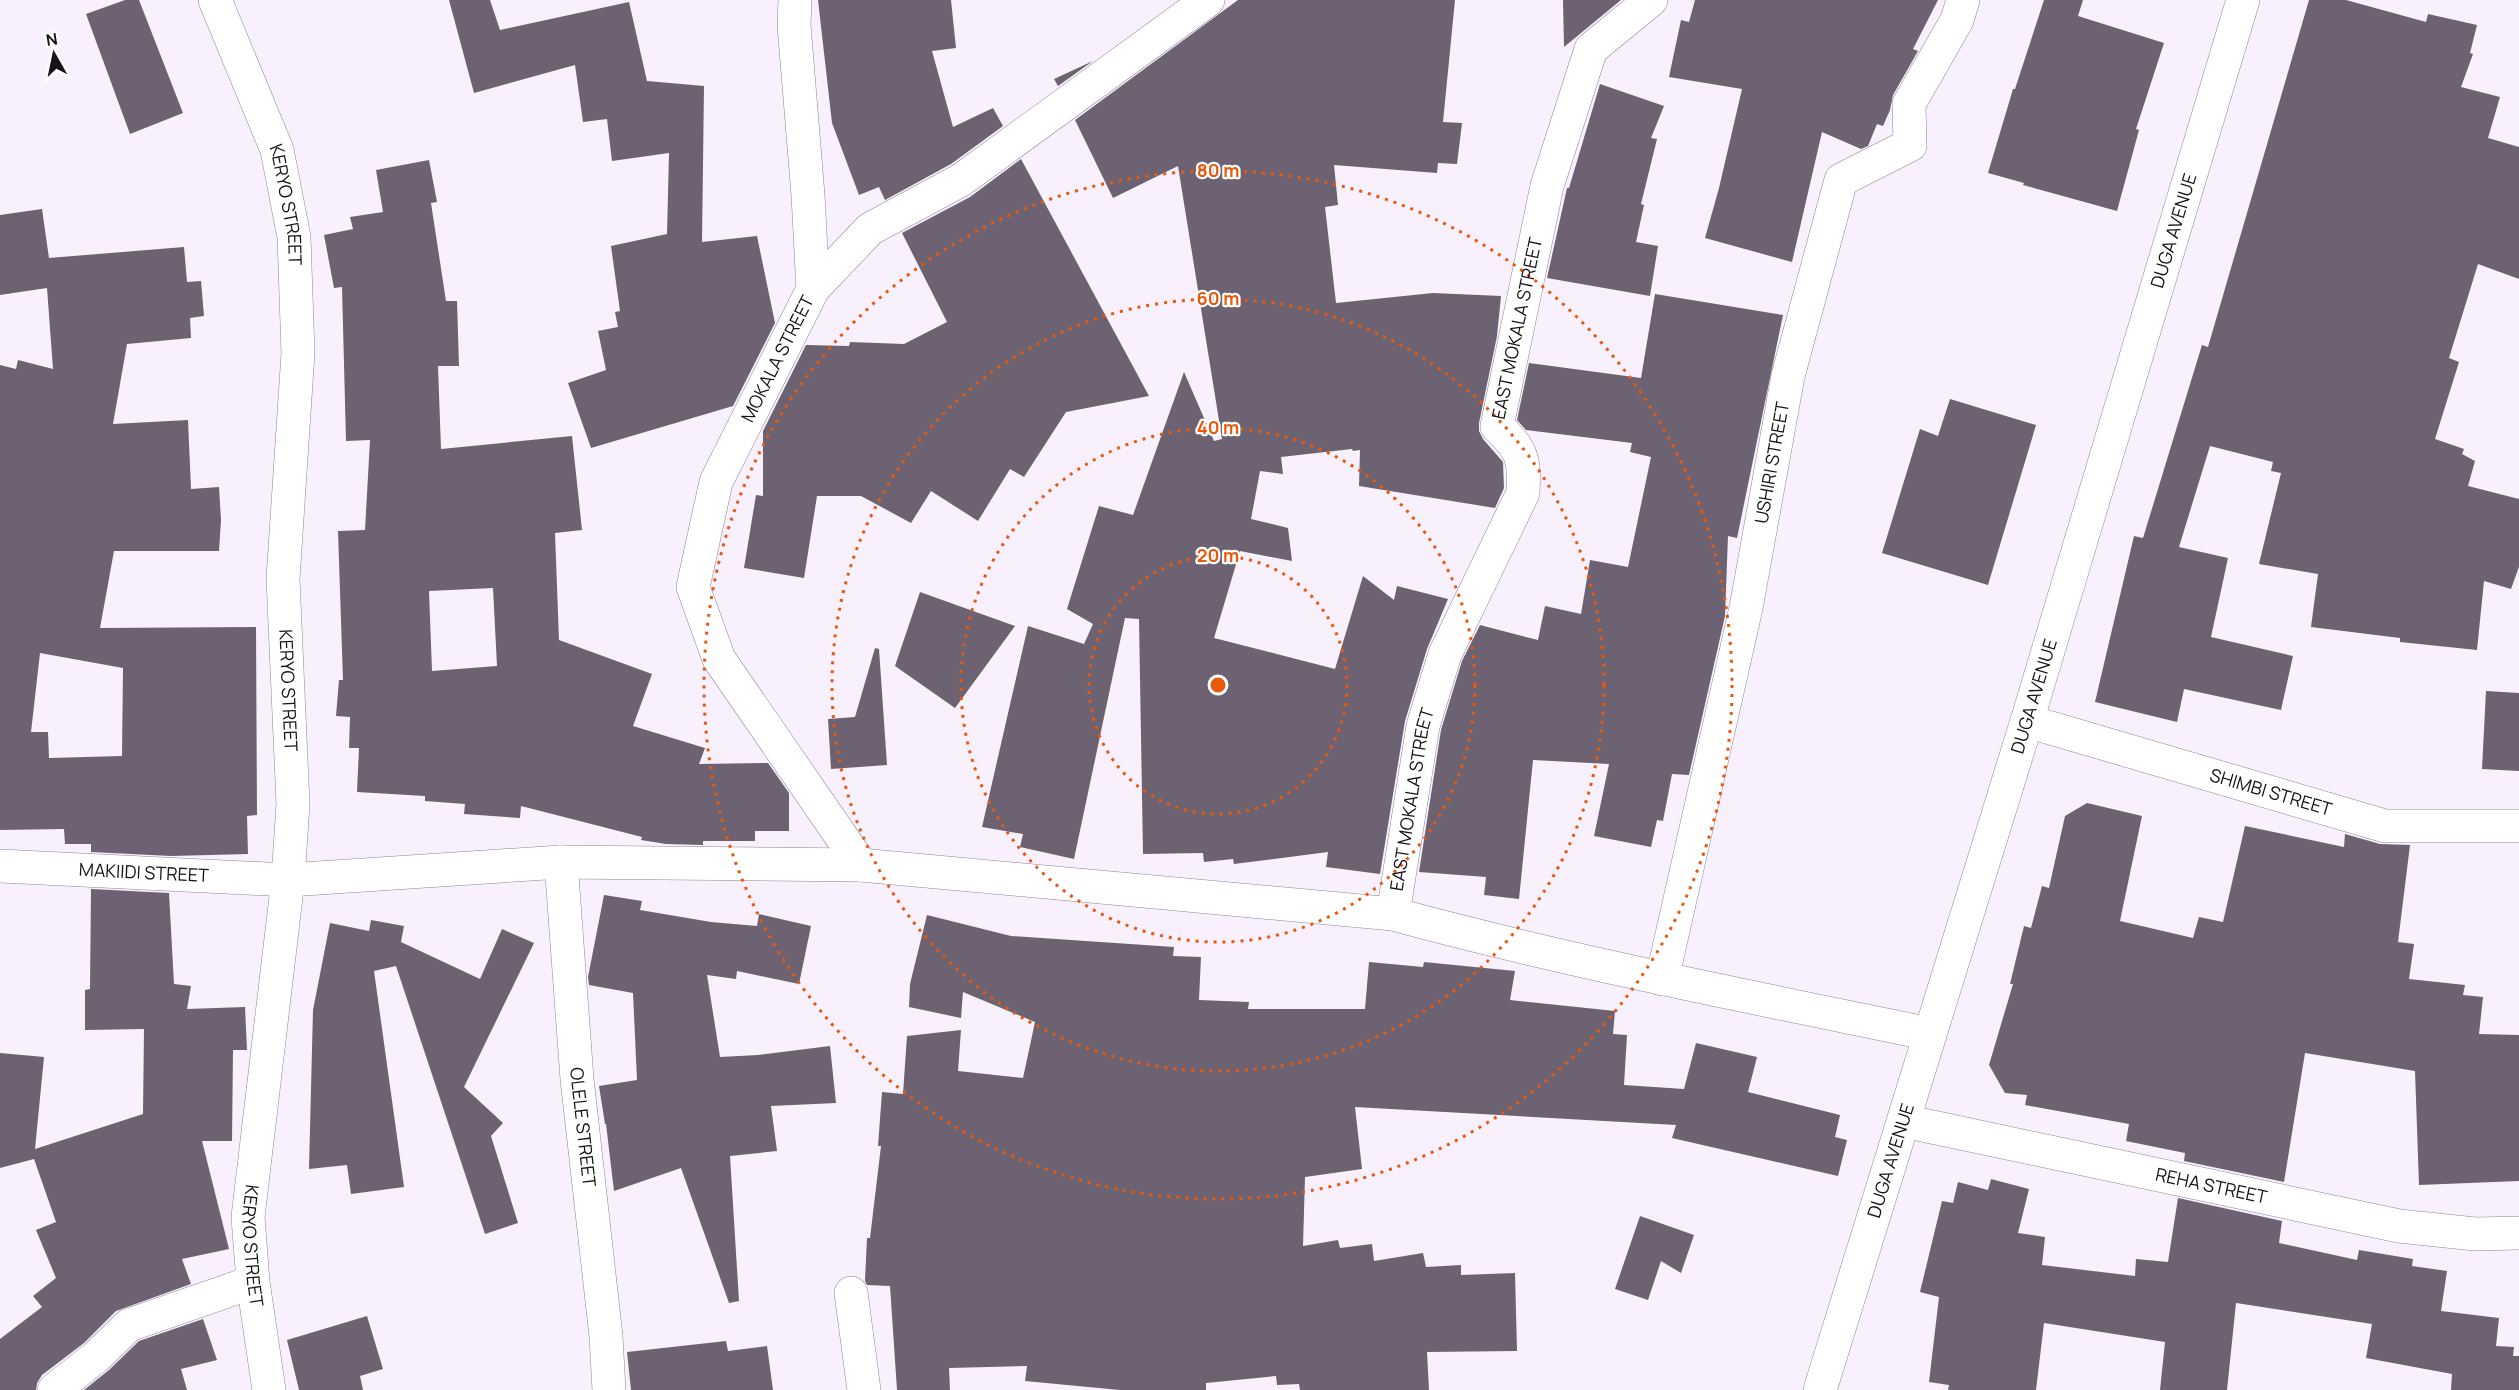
<svg xmlns="http://www.w3.org/2000/svg" width="2519" height="1390" viewBox="0 0 2519 1390" font-family="Manrope,sans-serif">
<rect width="100%" height="100%" fill="#f9f0fe"/>
<g fill="#6c6271" fill-rule="evenodd">
<polygon points="125,0 139,0 183,113 130,134 86,14"/>
<polygon points="449,0 490,0 500,30 629,2 647,81 704,86 702,242 757,236 775,323 733,406 591,448 568,383 606,370 598,331 618,327 615,312 620,311 611,246 667,234 669,153 612,161 607,119 583,122 575,65 474,93"/>
<polygon points="818,0 951,0 956,48 932,51 953,127 993,108 1003,126 951,164 885,200 879,187 859,195 832,123"/>
<polygon points="1238,0 1455,0 1443,122 1462,123 1457,164 1438,163 1437,173 1334,165 1338,205 1325,207 1336,303 1433,293 1501,296 1497,336 1479,423 1479,431 1483,439 1503,462 1504,488 1495,508 1359,486 1360,450 1353,451 1352,449 1281,457 1283,474 1260,471 1251,519 1288,528 1292,561 1240,551 1214,638 1335,669 1363,576 1394,600 1397,586 1448,599 1427,649 1405,721 1380,874 1326,867 1328,852 1234,864 1233,859 1204,862 1203,853 1143,854 1139,619 1125,618 1074,859 1020,847 1023,834 982,827 1028,626 1084,644 1093,624 1067,609 1099,506 1133,515 1184,372 1214,441 1222,439 1178,166 1113,198 1075,120"/>
<polygon points="1563,0 1621,0 1564,47"/>
<polygon points="1695,0 1938,0 1913,49 1918,51 1893,95 1890,110 1883,126 1877,124 1868,146 1861,149 1822,132 1792,262 1705,238 1719,188 1742,89 1669,77 1681,20 1689,22"/>
<polygon points="2044,0 2083,0 2078,16 2164,43 2136,129 2139,130 2117,211 2023,185 2024,183 1988,173 2013,89 2015,89"/>
<polygon points="2309,0 2346,0 2426,22 2428,14 2477,25 2470,53 2473,54 2461,87 2500,97 2488,138 2519,147 2519,279 2478,264 2449,358 2459,362 2435,439 2464,449 2462,454 2475,461 2468,486 2519,499 2519,567 2511,589 2484,581 2477,650 2400,642 2400,638 2311,627 2318,574 2259,564 2281,473 2271,471 2273,462 2210,446 2179,547 2228,558 2211,637 2293,656 2281,710 2184,689 2177,722 2095,702 2134,536 2143,538 2202,345 2208,347"/>
<polygon points="1093,61 1058,86 1054,79"/>
<polygon points="1600,84 1664,106 1651,138 1657,139 1641,204 1644,205 1636,242 1658,246 1650,296 1547,278 1567,188 1569,188"/>
<polygon points="1021,159 1149,396 1066,412 1024,477 1010,469 978,521 931,491 911,523 861,496 817,496 804,578 744,568 756,495 763,496 763,431 806,345 849,346 850,342 904,344 947,322 902,233 970,197"/>
<path d="M429 160 437 202 431 203 446 301H457L459 366H438L441 449 572 436 582 530 555 533 559 640 652 674 633 726 705 748 699 764 768 763 789 793V831H755V841H703V845L666 844 641 840 642 837 521 806 520 818 464 814 465 804 425 801V796L357 792 359 748H349L350 717 336 716 339 680H343L338 531 365 530 370 440 346 441 342 287 334 288 324 235 353 229 350 217 383 212 376 170ZM493 588 497 666 432 671 429 591Z"/>
<path d="M42 209 49 258 184 247 187 282 201 281 204 316 190 318 191 338 127 344 113 424 188 420 191 489 219 487 221 520 219 551H114L100 628 256 627 257 815 247 816 248 854 171 856 91 852V844H65L64 829 0 830V365L16 369 18 360 53 369 47 288 0 295V215ZM40 653 123 668 122 756 49 758 48 732H31Z"/>
<polygon points="1655,294 1783,315 1737,538 1728,536 1725,616 1689,775 1672,774 1663,821 1657,820 1651,847 1594,836 1609,764 1533,760 1519,899 1484,895 1486,877 1419,872 1441,730 1462,661 1480,625 1538,640 1545,606 1581,614 1590,560 1628,567 1651,457 1630,452 1632,443 1526,430 1517,420 1529,363 1641,378"/>
<polygon points="1950,399 2036,425 1988,585 1882,553 1920,429 1938,436"/>
<polygon points="920,592 1015,626 955,708 895,666"/>
<polygon points="875,648 879,649 887,765 831,769 828,719 855,717"/>
<polygon points="2486,691 2519,693 2519,771 2482,769"/>
<polygon points="2087,803 2142,816 2120,921 2193,938 2199,917 2223,922 2245,826 2344,847 2345,834 2380,844 2410,845 2398,942 2414,944 2409,979 2465,985 2463,995 2483,997 2479,1034 2519,1035 2519,1181 2419,1185 2415,1071 2305,1053 2284,1182 2184,1161 2185,1153 2126,1141 2129,1124 2025,1105 2027,1095 2005,1093 1989,1065 2013,984 2010,984 2024,926 2031,928 2042,886 2049,888 2065,816"/>
<polygon points="91,889 169,893 174,984 191,986 187,1009 245,1007 247,1050 233,1050 232,1141 202,1141 229,1249 182,1259 191,1284 116,1311 84,1343 42,1375 37,1383 36,1390 0,1390 0,1339 42,1307 33,1296 56,1278 36,1230 56,1222 34,1159 0,1168 0,1053 44,1057 35,1149 143,1114 144,1029 85,1030 85,990 90,989"/>
<polygon points="604,895 642,901 640,910 711,922 757,926 759,914 811,926 799,984 737,971 736,979 707,975 720,1057 758,1055 830,1046 836,1103 771,1106 777,1151 730,1156 739,1301 729,1303 681,1168 614,1191 606,1124 605,1124 599,1086 637,1080 633,993 589,985 588,977"/>
<polygon points="927,915 1011,936 1174,947 1173,956 1201,957 1199,1000 1249,1002 1248,1009 1365,1009 1369,962 1423,967 1424,962 1515,971 1510,1000 1615,1011 1613,1034 1627,1035 1624,1085 1684,1089 1696,1043 1757,1057 1748,1092 1840,1115 1835,1137 1847,1140 1838,1176 1672,1138 1676,1125 1355,1107 1362,1169 1305,1177 1303,1246 1338,1240 1340,1248 1372,1244 1374,1261 1423,1253 1426,1267 1461,1265 1461,1275 1515,1273 1517,1351 1427,1352 1429,1390 1300,1390 1299,1384 1277,1385 1276,1376 1206,1383 1206,1390 1120,1390 1025,1381 1027,1366 949,1368 950,1390 897,1390 890,1286 867,1285 865,1281 867,1238 870,1238 881,1146 878,1146 882,1092 903,1094 907,1036 961,1030 958,1071 1023,1078 1035,1022 963,992 961,1018 909,1007 910,984"/>
<polygon points="371,920 404,926 401,942 480,979 502,929 534,943 464,1087 503,1123 491,1136 518,1223 485,1234 396,966 374,971 404,1187 351,1194 347,1165 309,1169 313,1010 330,923 369,931"/>
<polygon points="1991,1179 2029,1189 2018,1233 2045,1237 2042,1265 2135,1276 2136,1259 2168,1262 2178,1198 2282,1221 2279,1243 2357,1260 2359,1250 2413,1259 2412,1266 2447,1271 2441,1311 2499,1318 2496,1346 2514,1347 2513,1356 2519,1356 2519,1390 2451,1390 2452,1374 2366,1358 2372,1324 2236,1303 2227,1390 2160,1390 2165,1342 2044,1323 2036,1390 1948,1390 1949,1385 1929,1382 1939,1297 1920,1292 1942,1201 1953,1203 1958,1182 1988,1190"/>
<polygon points="1640,1216 1694,1235 1681,1273 1661,1261 1648,1300 1615,1289"/>
<polygon points="367,1316 383,1369 360,1376 363,1390 299,1390 287,1340"/>
<polygon points="203,1319 217,1360 181,1369 187,1390 84,1390 109,1370 139,1341"/>
<polygon points="726,1341 728,1351 767,1346 773,1390 631,1390 627,1352"/>
</g>
<g fill="none" stroke-linecap="round" stroke-linejoin="round">
<g stroke="#8f8494" stroke-width="34">
<g id="street">
<path id="s1" d="M215 0 277 150 294 237 298 353 283 579 293 804 288 880 248 1217 253 1282 269 1390"/>
<polyline points="795,0 794,25 808,195 813,289"/>
<path id="s2" d="M2027 721 2385 826H2519"/>
<path id="s3" d="M561 862 577 1079 606 1336 609 1390"/>
<path id="s4" d="M861 865 719 659 693 587 716 482 813 289 870 229 961 180 1208 0"/>
<path id="s5" d="M0 866 288 880 561 862 861 865 1393 914C1570 962 1751 997 1930 1034"/>
<path id="s6" d="M1393 914 1423 726 1445 654 1523 493C1525 458 1522 450 1497 426L1547 186 1591 49 1651 0"/>
<path id="s7" d="M1662 979 1746 608 1788 376 1841 180 1910 145 1909 104 1957 20 1963 0"/>
<path id="s8" d="M1904 1121 2399 1226 2475 1234 2519 1233"/>
<polyline points="851,1293 864,1390"/>
<polyline points="54,1390 96,1357 129,1325 253,1282"/>
<path id="s9" d="M1820 1390 2027 721 2243 0"/>
</g>
</g>
<use href="#street" stroke="#fff" stroke-width="33"/>
</g>
<g fill="none" stroke="#e8590c" stroke-width="3" stroke-dasharray="3 6">
<circle cx="1218" cy="685" r="129"/>
<circle cx="1218" cy="685" r="257"/>
<circle cx="1218" cy="685" r="386"/>
<circle cx="1218" cy="685" r="514"/>
</g>
<g text-anchor="middle" stroke-width="4.5" stroke-linejoin="round" paint-order="stroke">
<g font-size="18" fill="#161218" stroke="#fff">
<text dy="6" stroke="none"><textPath href="#s1" startOffset="218">KERYO STREET</textPath></text>
<text dy="6" stroke="none"><textPath href="#s9" startOffset="1212">DUGA AVENUE</textPath></text>
<text dy="6" stroke="none"><textPath href="#s6" startOffset="620">EAST MOKALA STREET</textPath></text>
<text dy="6" stroke="none"><textPath href="#s4" startOffset="572">MOKALA STREET</textPath></text>
<text dy="6" stroke="none"><textPath href="#s7" startOffset="528">USHIRI STREET</textPath></text>
<text dy="6" stroke="none"><textPath href="#s1" startOffset="705">KERYO STREET</textPath></text>
<text dy="6" stroke="none"><textPath href="#s9" startOffset="726">DUGA AVENUE</textPath></text>
<text dy="6" stroke="none"><textPath href="#s2" startOffset="254">SHIMBI STREET</textPath></text>
<text dy="6" stroke="none"><textPath href="#s6" startOffset="116">EAST MOKALA STREET</textPath></text>
<text dy="6" stroke="none"><textPath href="#s5" startOffset="144">MAKIIDI STREET</textPath></text>
<text dy="6" stroke="none"><textPath href="#s3" startOffset="266">OLELE STREET</textPath></text>
<text dy="6" stroke="none"><textPath href="#s9" startOffset="240">DUGA AVENUE</textPath></text>
<text dy="6" stroke="none"><textPath href="#s8" startOffset="314">REHA STREET</textPath></text>
<text dy="6" stroke="none"><textPath href="#s1" startOffset="1263">KERYO STREET</textPath></text>
</g>
</g>
<circle cx="1218" cy="685" r="9" fill="#e8590c" stroke="#fff" stroke-width="3"/>
<g font-size="18" text-anchor="middle" font-weight="bold" fill="#e8590c" stroke="#fff" stroke-width="4.5" stroke-linejoin="round" paint-order="stroke">
<text x="1218" y="177">80 m</text>
<text x="1218" y="305">60 m</text>
<text x="1218" y="434">40 m</text>
<text x="1218" y="562">20 m</text>
</g>
<g transform="translate(54 54) rotate(351)" stroke="#ffffff" stroke-width="4.5" paint-order="stroke">
<path d="M0-4.5L10 22L0 15L-10 22Z" fill="#161218"/>
<text y="-9" font-size="16" font-weight="bold" text-anchor="middle" fill="#161218">N</text>
</g>
</svg>
